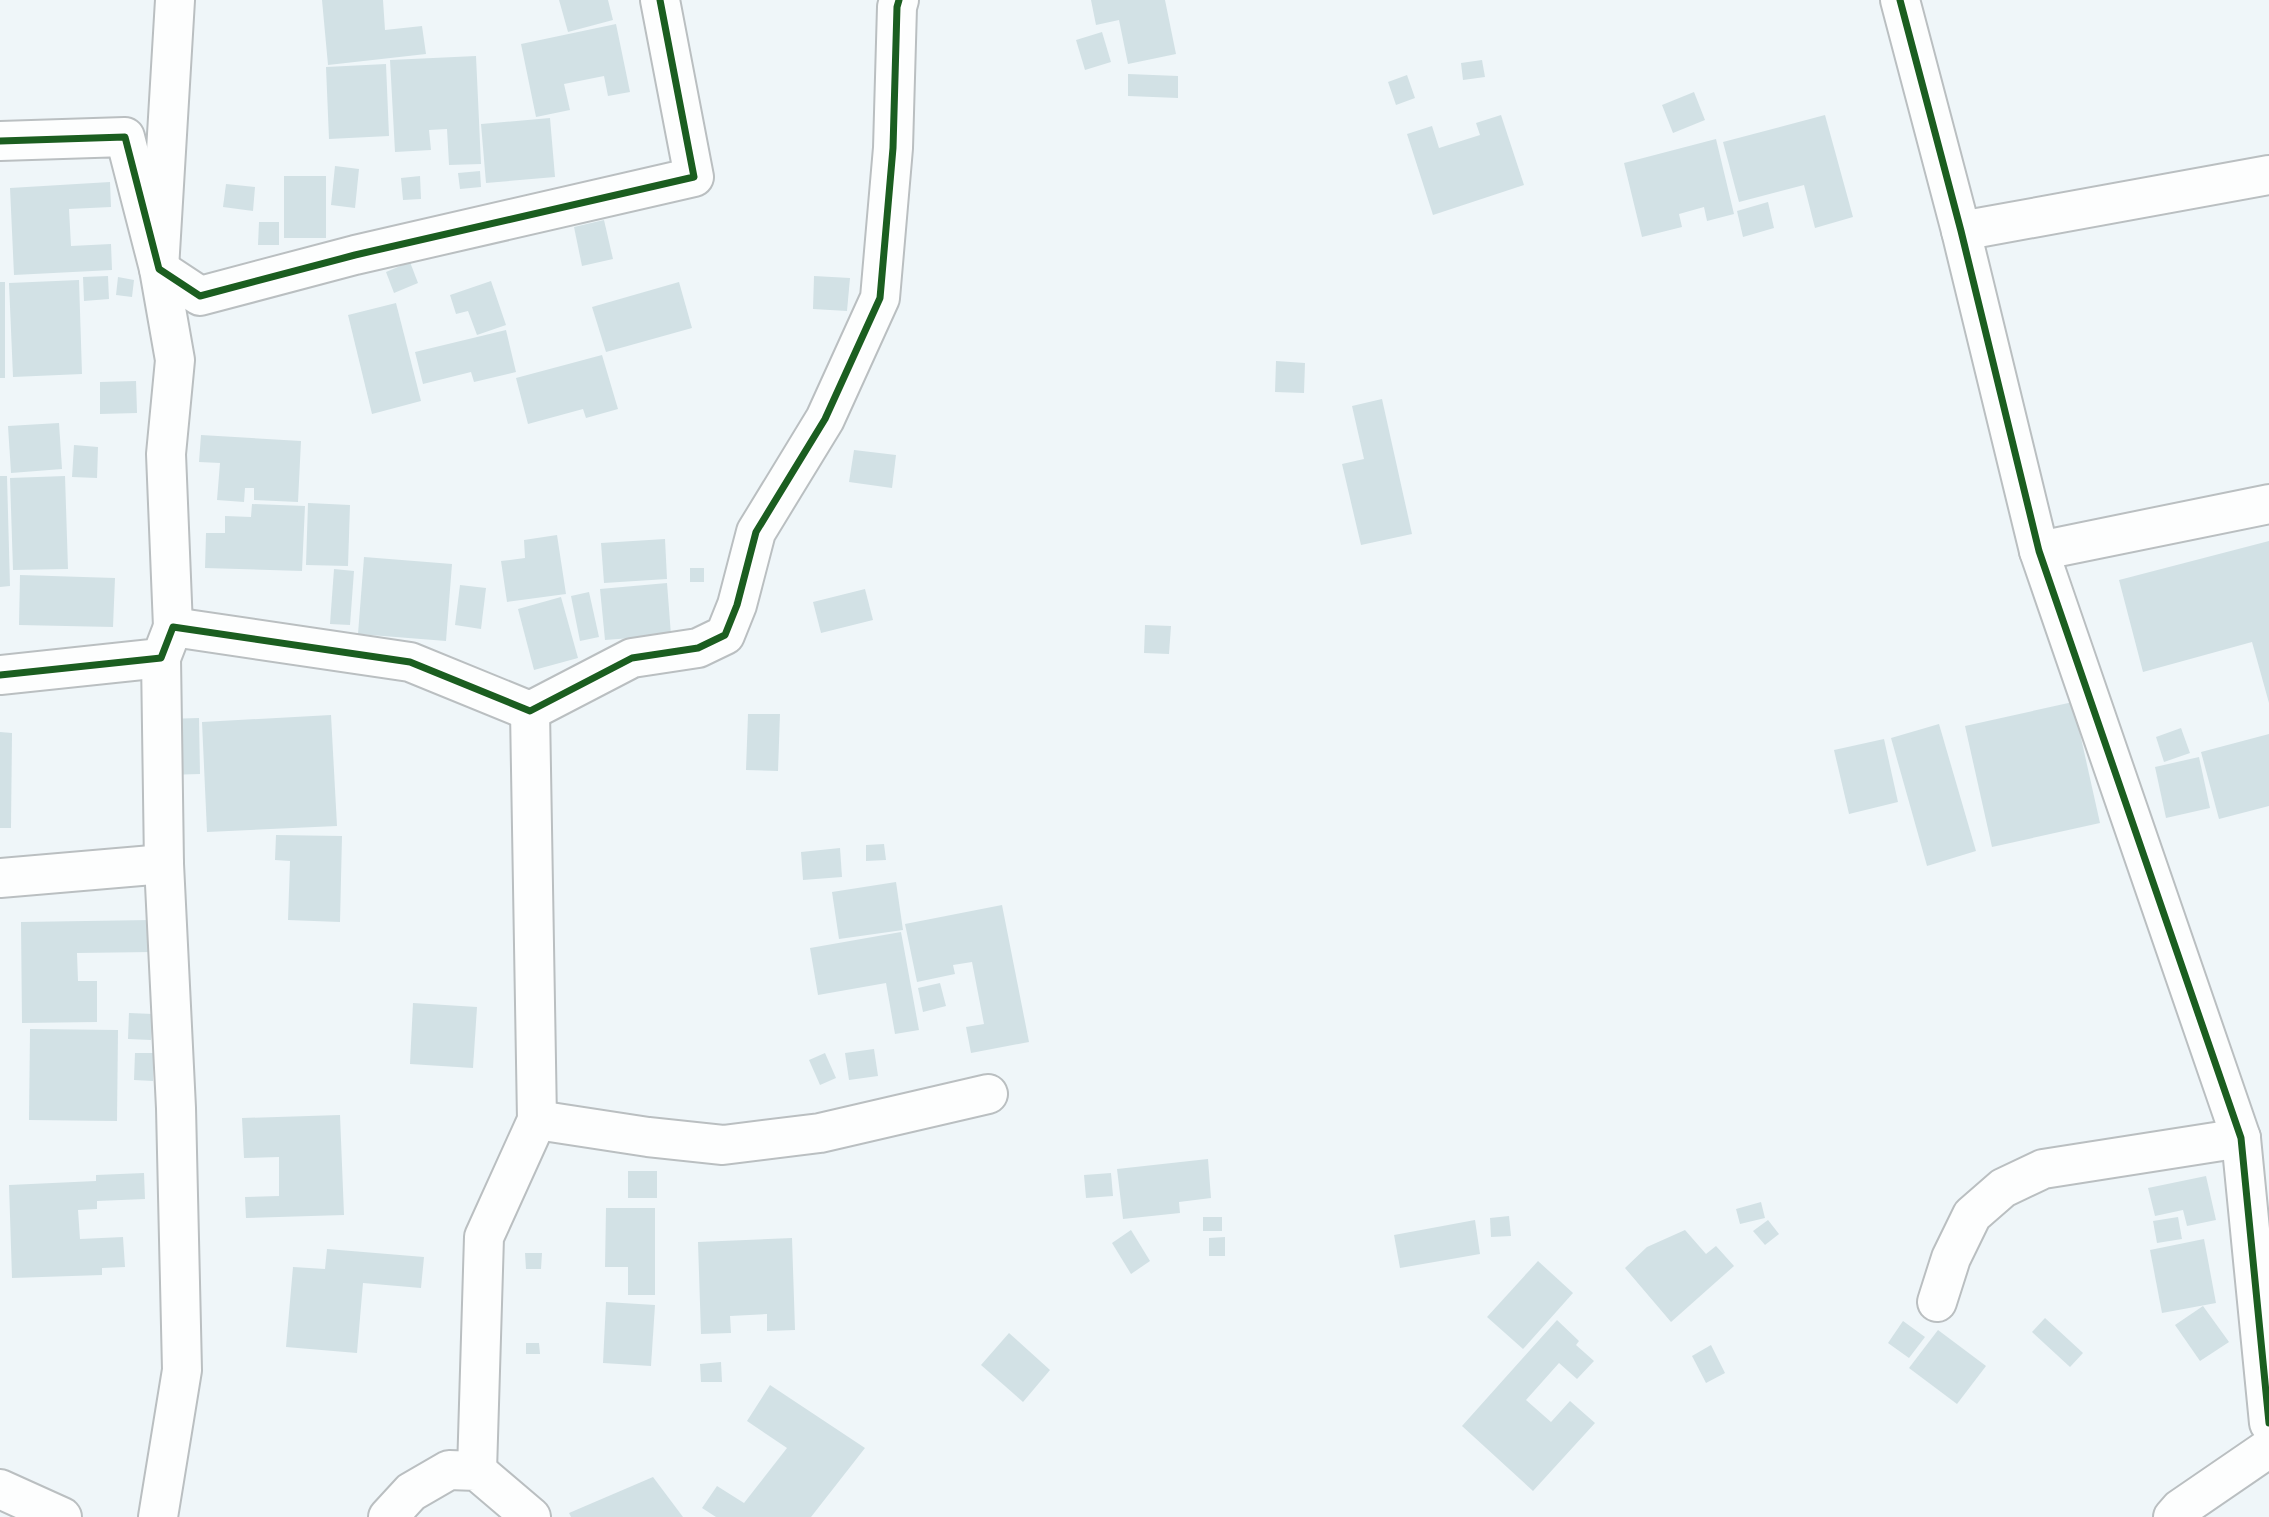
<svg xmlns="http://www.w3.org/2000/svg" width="2269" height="1517" viewBox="0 0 2269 1517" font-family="'Archivo Narrow',sans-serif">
<rect width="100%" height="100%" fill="#eff6f9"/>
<g fill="#d2e1e5">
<polygon points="322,0 383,0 385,30 422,26 426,54 328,65"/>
<polygon points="559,0 608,0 613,20 568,32"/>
<polygon points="1091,0 1165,0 1176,54 1128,64 1119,20 1096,25"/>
<polygon points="616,24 630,92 608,96 604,76 564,84 570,110 536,117 521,44"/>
<polygon points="1102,32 1111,62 1085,70 1076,40"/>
<polygon points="476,56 481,164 449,165 447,129 429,130 431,150 395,152 390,60"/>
<polygon points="1482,60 1485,77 1463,80 1461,63"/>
<polygon points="386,64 389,136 329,139 326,67"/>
<polygon points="1128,74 1178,76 1178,98 1128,96"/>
<polygon points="1407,75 1415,98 1396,105 1388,82"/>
<polygon points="1694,92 1705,120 1673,133 1662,105"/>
<polygon points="1501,115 1524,185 1433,215 1407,134 1432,126 1439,148 1480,135 1476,123"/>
<polygon points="1825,115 1853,217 1815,228 1804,185 1739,202 1723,142"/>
<polygon points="550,118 555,177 486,183 481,124"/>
<polygon points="1716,139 1734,214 1707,221 1704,207 1679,214 1682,227 1642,237 1624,163"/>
<polygon points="335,166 359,169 355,208 331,205"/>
<polygon points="480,171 481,187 460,189 458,173"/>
<rect x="284" y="176" width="42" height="62"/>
<polygon points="420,176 421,199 403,200 401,178"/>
<polygon points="110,182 111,207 69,209 71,246 111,244 112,270 14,275 10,188"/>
<polygon points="226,184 255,187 253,211 223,207"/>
<polygon points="1768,202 1774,228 1743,237 1737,211"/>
<polygon points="604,220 613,259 582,266 574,227"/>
<polygon points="259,222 279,222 279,245 258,245"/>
<polygon points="410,262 418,283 394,293 386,272"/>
<polygon points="108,276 109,299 84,301 83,277"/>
<polygon points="814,276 850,278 847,311 813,309"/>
<polygon points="118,277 134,280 132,297 116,295"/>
<polygon points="79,280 82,374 13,377 9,283"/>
<polygon points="491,281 506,325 477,335 468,311 456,314 450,295"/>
<rect x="0" y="282" width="5" height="96"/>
<polygon points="679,282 692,328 606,352 592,307"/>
<polygon points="396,303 421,401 372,414 348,315"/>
<polygon points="506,330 516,372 474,382 471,372 423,384 415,352"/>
<polygon points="602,355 618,409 586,418 583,409 528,424 516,378"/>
<polygon points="1276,361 1305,363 1304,393 1275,392"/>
<polygon points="136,381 137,413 100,414 100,382"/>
<polygon points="1382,399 1412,534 1361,545 1342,464 1364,459 1352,406"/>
<polygon points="59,423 62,469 11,473 8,426"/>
<polygon points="201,435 301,441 298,502 254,500 254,488 245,488 244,502 217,500 220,463 199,462"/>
<polygon points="74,445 98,447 97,478 72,477"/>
<polygon points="854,450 896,455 892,488 849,482"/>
<polygon points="0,476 7,476 10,586 0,587"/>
<polygon points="65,476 68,569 13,570 10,478"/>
<polygon points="308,503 350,505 348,566 306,565"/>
<polygon points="252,504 305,506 302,571 205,568 206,533 225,533 225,516 251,517"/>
<polygon points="557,535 566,594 507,602 501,561 525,558 524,540"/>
<polygon points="665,539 667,579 604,583 601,543"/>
<polygon points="2269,541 2269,703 2252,642 2143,672 2119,580"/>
<polygon points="364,557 452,564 446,641 358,634"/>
<rect x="690" y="568" width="14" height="14"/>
<polygon points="334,569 354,571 350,625 330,624"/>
<polygon points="20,575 115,578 113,627 19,625"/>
<polygon points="667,583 671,635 605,640 600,589"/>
<polygon points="460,585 486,588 481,629 455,625"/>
<polygon points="865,589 873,620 821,633 813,602"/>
<polygon points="589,592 599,637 580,641 571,596"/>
<polygon points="561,597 578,658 534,670 518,609"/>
<polygon points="1145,625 1171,626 1169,654 1144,653"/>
<polygon points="2073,702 2100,823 1992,847 1965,726"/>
<polygon points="748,714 780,714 778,771 746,770"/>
<polygon points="331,715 337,826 207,832 202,722"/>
<polygon points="199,718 200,774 166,775 165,719"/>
<polygon points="1939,724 1976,851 1927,866 1891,738"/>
<polygon points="2181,728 2190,753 2164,762 2156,737"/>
<polygon points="0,732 12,733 11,828 0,828"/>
<polygon points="2269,734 2269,806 2219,819 2201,752"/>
<polygon points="1884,739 1898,802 1849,814 1834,750"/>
<polygon points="2199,757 2210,808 2166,818 2155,767"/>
<polygon points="276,835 342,836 340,922 288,920 290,861 275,860"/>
<polygon points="884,844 886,860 866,861 866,845"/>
<polygon points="840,848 842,877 803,880 801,852"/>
<polygon points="896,882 903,930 839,939 832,892"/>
<polygon points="1002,905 1029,1042 971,1053 966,1027 984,1024 972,962 953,965 955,974 917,982 905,924"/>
<polygon points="151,920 152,952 77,953 78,981 97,981 97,1022 22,1023 21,922"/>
<polygon points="901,932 919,1030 895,1034 886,983 818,995 810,948"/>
<polygon points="940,983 946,1006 923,1012 918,988"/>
<polygon points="413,1003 477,1007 473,1068 410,1064"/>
<polygon points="129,1013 153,1014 151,1040 128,1039"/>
<polygon points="30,1029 118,1030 117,1121 29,1120"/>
<polygon points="874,1049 878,1076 849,1080 845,1053"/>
<polygon points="135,1053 153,1053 153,1081 134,1080"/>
<polygon points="825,1053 836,1078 820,1085 809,1060"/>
<polygon points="340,1115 344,1215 246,1218 245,1197 279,1196 279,1157 244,1158 242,1118"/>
<polygon points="1208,1159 1211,1198 1179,1202 1180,1213 1123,1219 1117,1169"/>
<rect x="628" y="1171" width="29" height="27"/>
<polygon points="144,1173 145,1199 97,1201 97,1209 78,1210 80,1239 123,1237 125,1267 102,1268 102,1275 12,1278 9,1185 96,1181 96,1175"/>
<polygon points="1111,1173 1113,1196 1086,1198 1084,1175"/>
<polygon points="2206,1176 2216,1220 2187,1226 2183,1210 2155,1216 2148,1188"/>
<polygon points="1761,1202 1765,1218 1740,1224 1736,1209"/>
<polygon points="606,1208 655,1208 655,1295 628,1295 628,1267 605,1267"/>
<polygon points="1509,1216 1511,1236 1491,1237 1490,1218"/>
<rect x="1203" y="1217" width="19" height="14"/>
<polygon points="2178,1217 2182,1239 2157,1243 2153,1221"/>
<polygon points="1475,1220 1480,1254 1400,1268 1394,1235"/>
<polygon points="1768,1220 1779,1234 1765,1245 1753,1231"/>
<polygon points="1131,1230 1150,1261 1131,1274 1112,1243"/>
<polygon points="1685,1230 1706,1254 1716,1246 1734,1266 1671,1322 1625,1268 1647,1247"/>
<polygon points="1225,1237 1225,1256 1209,1256 1209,1238"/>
<polygon points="792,1238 795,1330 767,1331 767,1314 730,1316 731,1333 701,1334 698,1242"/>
<polygon points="2204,1239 2216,1303 2162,1313 2150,1250"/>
<polygon points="327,1249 424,1257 421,1288 363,1283 357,1353 286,1347 293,1267 325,1269"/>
<polygon points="525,1253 542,1253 541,1269 526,1269"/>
<polygon points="1538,1261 1573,1293 1523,1349 1487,1317"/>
<polygon points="606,1302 655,1305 651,1366 603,1363"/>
<polygon points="2203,1306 2229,1342 2200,1361 2175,1325"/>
<polygon points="2045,1318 2083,1353 2070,1367 2032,1332"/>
<polygon points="1557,1320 1579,1341 1576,1345 1594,1361 1577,1379 1559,1363 1526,1400 1551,1422 1570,1401 1595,1423 1533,1491 1462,1426"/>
<polygon points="1903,1321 1925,1337 1909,1358 1888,1343"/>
<polygon points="1938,1330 1986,1366 1957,1404 1909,1368"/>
<polygon points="1009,1333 1050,1370 1023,1402 981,1365"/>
<polygon points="526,1343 539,1343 540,1354 526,1354"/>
<polygon points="1711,1345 1725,1373 1706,1383 1692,1356"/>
<polygon points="721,1362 722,1382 701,1382 700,1364"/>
<polygon points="770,1385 865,1448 811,1517 716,1517 702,1508 717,1486 744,1503 787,1448 747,1421"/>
<polygon points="653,1477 683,1517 571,1517 569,1513"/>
</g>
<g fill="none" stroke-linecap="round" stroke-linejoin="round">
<g stroke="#babfc1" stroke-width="42">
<g id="minor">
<polyline points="1900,0 1961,231 2039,551 2241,1138 2269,1423"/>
<polyline points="0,141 125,137 159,269 200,296 355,255 694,177 660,0"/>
<polyline points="1961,231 2269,175"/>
<polyline points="2039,551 2269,504"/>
<polyline points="173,627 166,454 175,360 159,269 175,0"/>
<polyline points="0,675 161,658 173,627 410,662 530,711 632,658 698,648 725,635 737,605 756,532 825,419 880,298 893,148 897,7 899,0"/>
<polyline points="0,878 164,864"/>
<polyline points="537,1120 648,1137 723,1145 820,1133 988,1094"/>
<polyline points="1937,1302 1951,1258 1972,1215 2003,1188 2043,1169 2241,1138"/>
<polyline points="477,1471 484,1237 537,1120 530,711"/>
<polyline points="0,1489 62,1517"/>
<polyline points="158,1517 182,1370 176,1108 164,864 161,658"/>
<polyline points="388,1517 411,1492 449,1470 477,1471 531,1517"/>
<polyline points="2173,1517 2180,1509 2269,1448"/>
</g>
</g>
<use href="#minor" stroke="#fdfefe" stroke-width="38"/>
<g stroke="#fff" stroke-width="11">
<g id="cycleway">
<polyline points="1900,0 1961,231 2039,551 2241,1138 2269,1423"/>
<polyline points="0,141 125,137 159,269 200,296 355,255 694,177 660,0"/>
<polyline points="0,675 161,658 173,627 410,662 530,711 632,658 698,648 725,635 737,605 756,532 825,419 880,298 893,148 897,7 899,0"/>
</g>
</g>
<use href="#cycleway" stroke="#1b5e20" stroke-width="7"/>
</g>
</svg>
